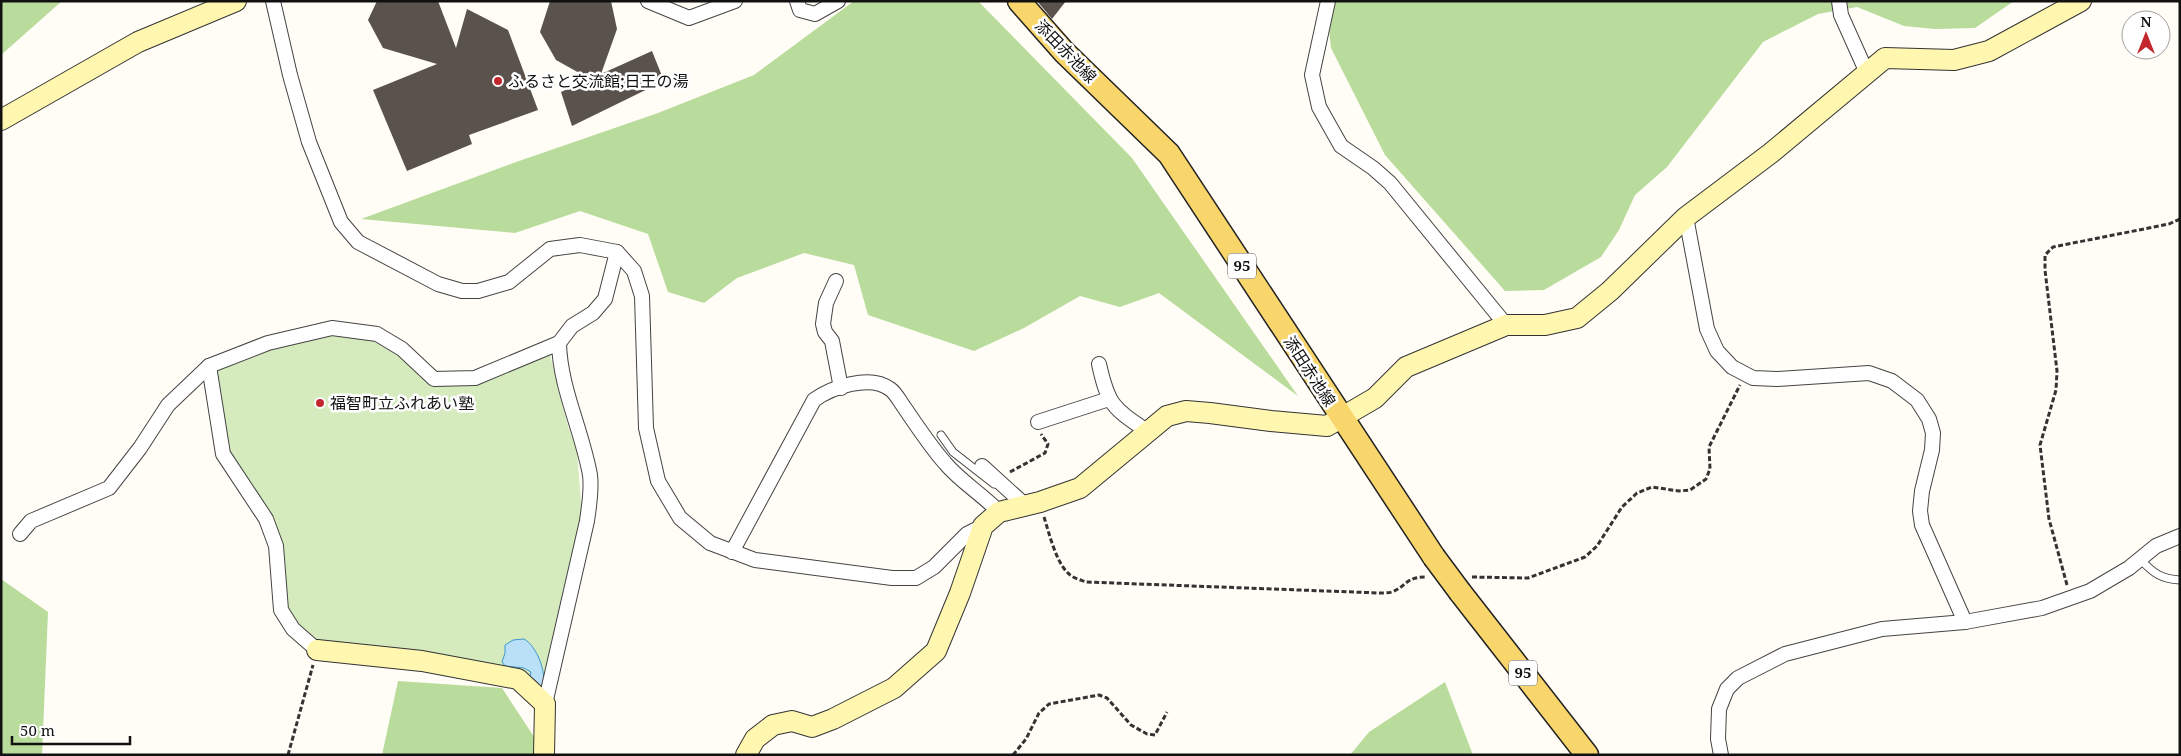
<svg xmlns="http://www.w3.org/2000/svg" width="2181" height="756" viewBox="0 0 2181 756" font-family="'Noto Serif','Noto Sans JP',serif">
<rect width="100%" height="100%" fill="#fffdf5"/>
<polygon fill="#d5ebbd" points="332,328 377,334 434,379 475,378 550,355 567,423 577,452 582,515 545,691 317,650 281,610 276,546 223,454 209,366"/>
<g fill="#b9dc9c">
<polygon points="1,1 62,1 1,55"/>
<polygon points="854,1 978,1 1132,158 1298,396 1159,293 1120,307 1080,296 1024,328 974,351 868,315 854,265 804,253 737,278 704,303 668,292 648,234 580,211 515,233 361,219 519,161 658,113 754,75"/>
<polygon points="1326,1 2014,1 1975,28 1935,29 1904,26 1857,7 1818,14 1763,42 1667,167 1635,195 1619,230 1601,257 1544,290 1505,291 1385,155 1331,48"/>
<polygon points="1,579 48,612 42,755 1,755"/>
<polygon points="398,681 502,688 546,755 382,755"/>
<polygon points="1445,682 1473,755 1350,755 1369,732"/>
</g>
<path fill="#b9e0f7" stroke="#3f96cf" d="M524 639C537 646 547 673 543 688L529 680 531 672 524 668 505 666 502 662 505 653V645L513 640Z"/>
<g fill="#5a524d">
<polygon points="377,1 438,1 456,48 467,9 508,30 538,110 469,135 472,144 407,171 373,90 437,64 383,48 368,20"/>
<polygon points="550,1 611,1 617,29 601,74 652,51 664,81 572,126 561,92 590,79 556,60 540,32"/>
<polygon points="1037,1 1066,1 1052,19"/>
</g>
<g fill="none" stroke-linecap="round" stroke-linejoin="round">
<g stroke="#444" stroke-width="9">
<g id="lane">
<polyline points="941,435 953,452 994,484"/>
<path d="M2140 559C2153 573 2161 579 2180 580"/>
</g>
</g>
<g stroke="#444" stroke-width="16">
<g id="street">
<polyline points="273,1 290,75 309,142 341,222 358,242 438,284 462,291 478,291 509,282 550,249 580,245 617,252 634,271 642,296 646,428 658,481 680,518 710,543 755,560 892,578 916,578 934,567 967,534 983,526"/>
<polyline points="648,1 689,18 735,1"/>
<polyline points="797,1 800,10 815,14 838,1"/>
<polyline points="1328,1 1312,75 1319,107 1341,146 1373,168 1390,183 1506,325"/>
<polyline points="1839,1 1841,15 1867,73"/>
<polyline points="1686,217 1707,329 1717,351 1732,367 1753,378 1777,379 1869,373 1892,381 1917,400 1929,419 1933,433 1932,450 1922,491 1920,511 1922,525 1965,622"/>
<polyline points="836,281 826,303 823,324 825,332 832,341 841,388"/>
<path d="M1099 364C1108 405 1113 408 1147 431"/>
<polyline points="209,366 223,454 266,519 276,546 281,610 293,629 317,650"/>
<polyline points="1038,422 1109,399"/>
<polyline points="982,466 1026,506"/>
<polyline points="20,534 31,521 109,488 140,448 168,405 209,366 268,343 332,328 377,334 402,349 434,379 475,378 559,343 572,326 593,313 605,299 617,252"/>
<path d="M732 552 814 400C832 387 870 374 890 389 896 393 900 402 904 407 917 426 930 446 945 463 961 482 982 494 999 512"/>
<path d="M545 704 587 521C589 506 592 490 590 475 582 430 560 388 559 343"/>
<polyline points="1721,755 1718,739 1719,709 1727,689 1738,678 1785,654 1882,629 1965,622 2042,608 2090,591 2129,568 2156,546 2180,536"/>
</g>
</g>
<g stroke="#333" stroke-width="22">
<g id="secondary">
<polyline points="1,120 138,42 236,1"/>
<polyline points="317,650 422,661 518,679 545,704 544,755"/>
<polyline points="746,755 755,739 773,725 792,721 812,727 833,719 894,688 936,651 960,593 983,526 999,512 1040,502 1080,488 1167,416 1186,411 1210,413 1271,421 1327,426 1375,398 1406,367 1506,325 1545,325 1577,318 1610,291 1686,217 1771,153 1885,58 1954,60 1989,51 2081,1"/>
</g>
</g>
<g stroke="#222" stroke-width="25">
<g id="primary">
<polyline points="1019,1 1064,52 1169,154 1434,557"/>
<polyline points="1460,592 1587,755"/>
</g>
</g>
<g stroke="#333" stroke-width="3" stroke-dasharray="5 2.5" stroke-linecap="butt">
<polyline points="1010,472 1045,453 1048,444 1041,434"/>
<path d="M1044 517C1049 533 1056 562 1068 573 1072 578 1081 580 1086 582L1379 593C1383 593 1389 593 1392 592 1407 586 1405 577 1426 577"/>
<polyline points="1472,577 1528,578 1585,557 1597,546 1622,507 1637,493 1652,487 1679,491 1690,490 1706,479 1710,469 1709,447 1740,385"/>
<polyline points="2067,585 2049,519 2040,445 2056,390 2057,371 2045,270 2045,255 2053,247 2169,224 2180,219"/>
<polyline points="288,755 313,665"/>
<polyline points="1013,755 1026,739 1039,713 1049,704 1099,695 1107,698 1131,725 1147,734 1155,735 1167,712"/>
</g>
<use href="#lane" stroke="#fff" stroke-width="7"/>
<use href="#street" stroke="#fff" stroke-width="14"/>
<use href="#secondary" stroke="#fff6b0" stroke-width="20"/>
<use href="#primary" stroke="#f9d66b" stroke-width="22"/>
<g stroke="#222" stroke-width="25" stroke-linecap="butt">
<polyline id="primary-bridge" points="1434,557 1460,592"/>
</g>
<use href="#primary-bridge" stroke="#f9d66b" stroke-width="22"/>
</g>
<g fill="#c4262e" stroke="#fff" stroke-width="2">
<circle cx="498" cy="81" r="5"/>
<circle cx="320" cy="403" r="5"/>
</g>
<g text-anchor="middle" stroke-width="5" stroke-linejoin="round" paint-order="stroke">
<g fill="#fff" stroke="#585858" stroke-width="1">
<rect x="1228" y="253.5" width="28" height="25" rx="4"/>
<rect x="1509" y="660.5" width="28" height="25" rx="4"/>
</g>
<g font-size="15" font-weight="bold" fill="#111">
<text x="1242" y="271">95</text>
<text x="1523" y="678">95</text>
</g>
<g font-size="16" fill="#111" stroke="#fff">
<text transform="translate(1066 51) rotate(46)" y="6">添田赤池線</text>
<text transform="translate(1310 371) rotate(57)" y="6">添田赤池線</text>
</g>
<g font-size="16" fill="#111" stroke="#fff" text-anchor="start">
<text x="508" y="87">ふるさと交流館;日王の湯</text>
<text x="330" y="409">福智町立ふれあい塾</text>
</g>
</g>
<rect width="2181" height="756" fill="none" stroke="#111111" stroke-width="5"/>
<g transform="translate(2146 35)"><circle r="24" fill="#ffffff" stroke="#a0a0a0"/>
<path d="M0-4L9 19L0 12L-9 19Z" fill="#c4262e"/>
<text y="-8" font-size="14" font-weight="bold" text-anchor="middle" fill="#111111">N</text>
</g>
<path d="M12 736v8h118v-8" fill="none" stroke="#111111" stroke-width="2.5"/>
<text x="20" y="736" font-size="15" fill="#111111" stroke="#ffffff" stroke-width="4" paint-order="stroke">50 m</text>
</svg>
